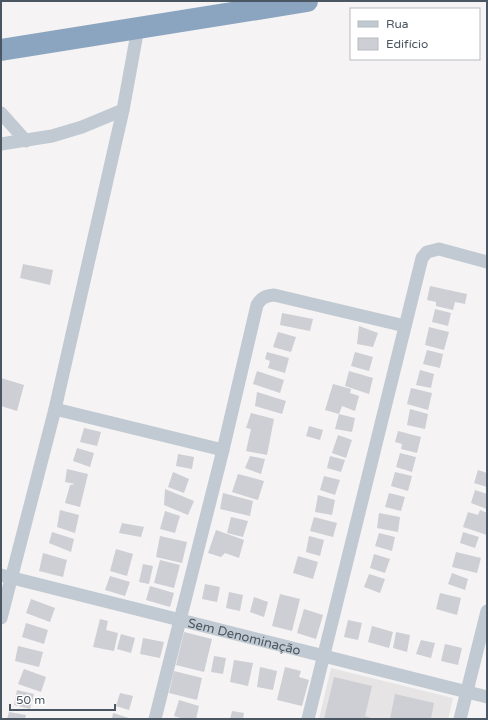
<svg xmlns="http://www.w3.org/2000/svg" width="488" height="720" viewBox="0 0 488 720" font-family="'Varela Round',sans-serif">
<rect width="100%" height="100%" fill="#f5f3f3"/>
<polygon fill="#e6e4e5" points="331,668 453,698 448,719 319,719"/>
<g fill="#cdcfd5">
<polygon points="23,264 53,270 50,285 20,278"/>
<polygon points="430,286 467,294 465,304 455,302 453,310 436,306 436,302 427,300"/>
<polygon points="435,309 451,313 448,326 432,322"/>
<polygon points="282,313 313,319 310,331 280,325"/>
<polygon points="359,326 378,333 373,347 357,344"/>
<polygon points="429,327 449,332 444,350 425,345"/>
<polygon points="278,332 296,337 291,352 273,347"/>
<polygon points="427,350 443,354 440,368 423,364"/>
<polygon points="267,352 289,358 285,373 268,368 270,361 265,359"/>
<polygon points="355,352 373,357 369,371 351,366"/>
<polygon points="420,370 434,374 431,388 416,385"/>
<polygon points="257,371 284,380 280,393 253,384"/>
<polygon points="349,371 373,378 369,394 345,386"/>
<polygon points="1,378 24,385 17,411 1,406"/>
<polygon points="333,384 351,389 350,393 359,396 355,411 342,406 339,414 355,418 352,432 335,429 339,414 325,410"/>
<polygon points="411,388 432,393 428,410 407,404"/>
<polygon points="257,392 286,401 282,414 255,406"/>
<polygon points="410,409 428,414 425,429 407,425"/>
<polygon points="251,413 274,419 267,455 246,451 251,429 246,428"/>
<polygon points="309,426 323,430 320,440 306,436"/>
<polygon points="84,428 101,432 97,446 80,442"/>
<polygon points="398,431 421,437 417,453 401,449 402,444 395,442"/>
<polygon points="338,435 352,440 346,458 332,453"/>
<polygon points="77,448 94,453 90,467 73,461"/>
<polygon points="400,453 416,457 412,472 396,467"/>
<polygon points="178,454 194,457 192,469 176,466"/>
<polygon points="250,456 265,459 261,474 245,468"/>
<polygon points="330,456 345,460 341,472 327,468"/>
<polygon points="67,469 88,474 80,507 65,503 70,485 75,484 65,482"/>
<polygon points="478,470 487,473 487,487 474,483"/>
<polygon points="173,472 189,479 184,493 168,487"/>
<polygon points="395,472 412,476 408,491 391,486"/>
<polygon points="238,474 264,481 258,500 232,492"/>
<polygon points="324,476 340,480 335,495 320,490"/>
<polygon points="165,489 194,501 188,515 164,505"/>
<polygon points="475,490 487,494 487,509 471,503"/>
<polygon points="223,493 253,501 250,516 220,509"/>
<polygon points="389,493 405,497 401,511 385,507"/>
<polygon points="318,495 335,500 332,515 315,512"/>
<polygon points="60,510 79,515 75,533 57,527"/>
<polygon points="480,510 487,513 487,535 463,527 468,512 478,515"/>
<polygon points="165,511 180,516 175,533 160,529"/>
<polygon points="379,513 400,517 398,532 377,528"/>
<polygon points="231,517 248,521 243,537 227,533"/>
<polygon points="314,517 337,523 333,537 310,531"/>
<polygon points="122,523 144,527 141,537 119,533"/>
<polygon points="216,530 244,540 239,558 225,553 221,557 208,553"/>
<polygon points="52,532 74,539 71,552 49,543"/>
<polygon points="463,532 479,537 475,548 460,543"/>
<polygon points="379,533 395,537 392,551 375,546"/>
<polygon points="160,536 187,542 182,563 156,557"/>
<polygon points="309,536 324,540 320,556 306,552"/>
<polygon points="116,549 133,554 127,576 110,571"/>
<polygon points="456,552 481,558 477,573 452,567"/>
<polygon points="43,553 67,560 63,577 39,571"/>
<polygon points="374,554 390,559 385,573 370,568"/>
<polygon points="298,556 318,562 313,579 293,573"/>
<polygon points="160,560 180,565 174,588 154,583"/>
<polygon points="143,564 153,566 149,584 139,582"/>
<polygon points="452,573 468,579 465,590 448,584"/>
<polygon points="369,574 385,579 380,593 364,587"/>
<polygon points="110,576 130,582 125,596 105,590"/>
<polygon points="205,584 220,587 217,602 202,599"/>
<polygon points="150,586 174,593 170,607 146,600"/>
<polygon points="229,592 243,595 240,611 226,608"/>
<polygon points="440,593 461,598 457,615 436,609"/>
<polygon points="280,594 300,599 292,631 272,626"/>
<polygon points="254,597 268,602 264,617 250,612"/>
<polygon points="31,599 55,608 50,622 26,613"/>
<polygon points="304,609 323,615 316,639 297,633"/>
<polygon points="100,619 108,621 106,630 118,633 114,651 93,647"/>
<polygon points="348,620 362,623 358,640 344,637"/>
<polygon points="26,623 48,630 44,644 22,637"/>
<polygon points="372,626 393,632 389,648 368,642"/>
<polygon points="184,632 212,639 204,672 176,665"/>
<polygon points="396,632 410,635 407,652 393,648"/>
<polygon points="121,634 135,638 131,653 117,649"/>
<polygon points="143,638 164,642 160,658 140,654"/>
<polygon points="421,640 435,643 431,658 416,654"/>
<polygon points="445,644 462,648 458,665 441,661"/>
<polygon points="18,646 43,652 39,667 15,661"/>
<polygon points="214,656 226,658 223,674 211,672"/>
<polygon points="234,660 253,663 248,686 230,682"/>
<polygon points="260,667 277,671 273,690 257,687"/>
<polygon points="285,667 301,671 299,677 309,680 302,706 277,700"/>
<polygon points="24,669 46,677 41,692 18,684"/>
<polygon points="174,671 202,678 197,700 169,693"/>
<polygon points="334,677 372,686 365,716 374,719 324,719"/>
<polygon points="17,690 34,694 30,709 14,705"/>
<polygon points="120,693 133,696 129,710 116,706"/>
<polygon points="395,694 434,703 431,719 390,719"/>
<polygon points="179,700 199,706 196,719 184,719 174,716"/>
<polygon points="232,711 244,713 243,719 230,719"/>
<polygon points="9,712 26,715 25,719 7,719"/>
<polygon points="113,713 132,719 112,719"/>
</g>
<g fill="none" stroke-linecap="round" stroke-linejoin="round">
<g stroke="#c1cad2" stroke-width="13">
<polyline points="1,113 26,141"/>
<polyline points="1,144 52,136 82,127 123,110"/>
<polyline points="55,409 223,450"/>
<path id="s1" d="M1 575 487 697"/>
<polyline points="1,618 55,409 123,110 138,28"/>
<path d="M155 719 223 450 257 305C261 298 265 296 274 295L405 326"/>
<polyline points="308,719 422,258 427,252 439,249 487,262"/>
<polyline points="460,719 487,611"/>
</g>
<polyline stroke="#8ba5c1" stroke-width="22" points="1,50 307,1"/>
</g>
<g text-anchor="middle" stroke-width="3" stroke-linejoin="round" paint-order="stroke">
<g font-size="13" fill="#4a5661" stroke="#fff">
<text dy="5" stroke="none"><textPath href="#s1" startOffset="251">Sem Denominação</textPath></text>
</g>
</g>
<rect width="488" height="720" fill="none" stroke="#4a5661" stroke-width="4"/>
<rect x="350" y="8" width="130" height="52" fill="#ffffff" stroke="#b7bbc0"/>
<rect x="358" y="21" width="20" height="6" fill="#c1cad2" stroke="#b7bbc0"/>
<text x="386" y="28" font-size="12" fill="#4a5661">Rua</text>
<rect x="358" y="38" width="20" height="12" fill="#cdcfd5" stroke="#b7bbc0"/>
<text x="386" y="48" font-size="12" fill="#4a5661">Edifício</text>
<path d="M10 704v6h105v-6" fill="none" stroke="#4a5661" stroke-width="2"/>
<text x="16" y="704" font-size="12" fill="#4a5661" stroke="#ffffff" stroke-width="3" paint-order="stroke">50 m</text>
</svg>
